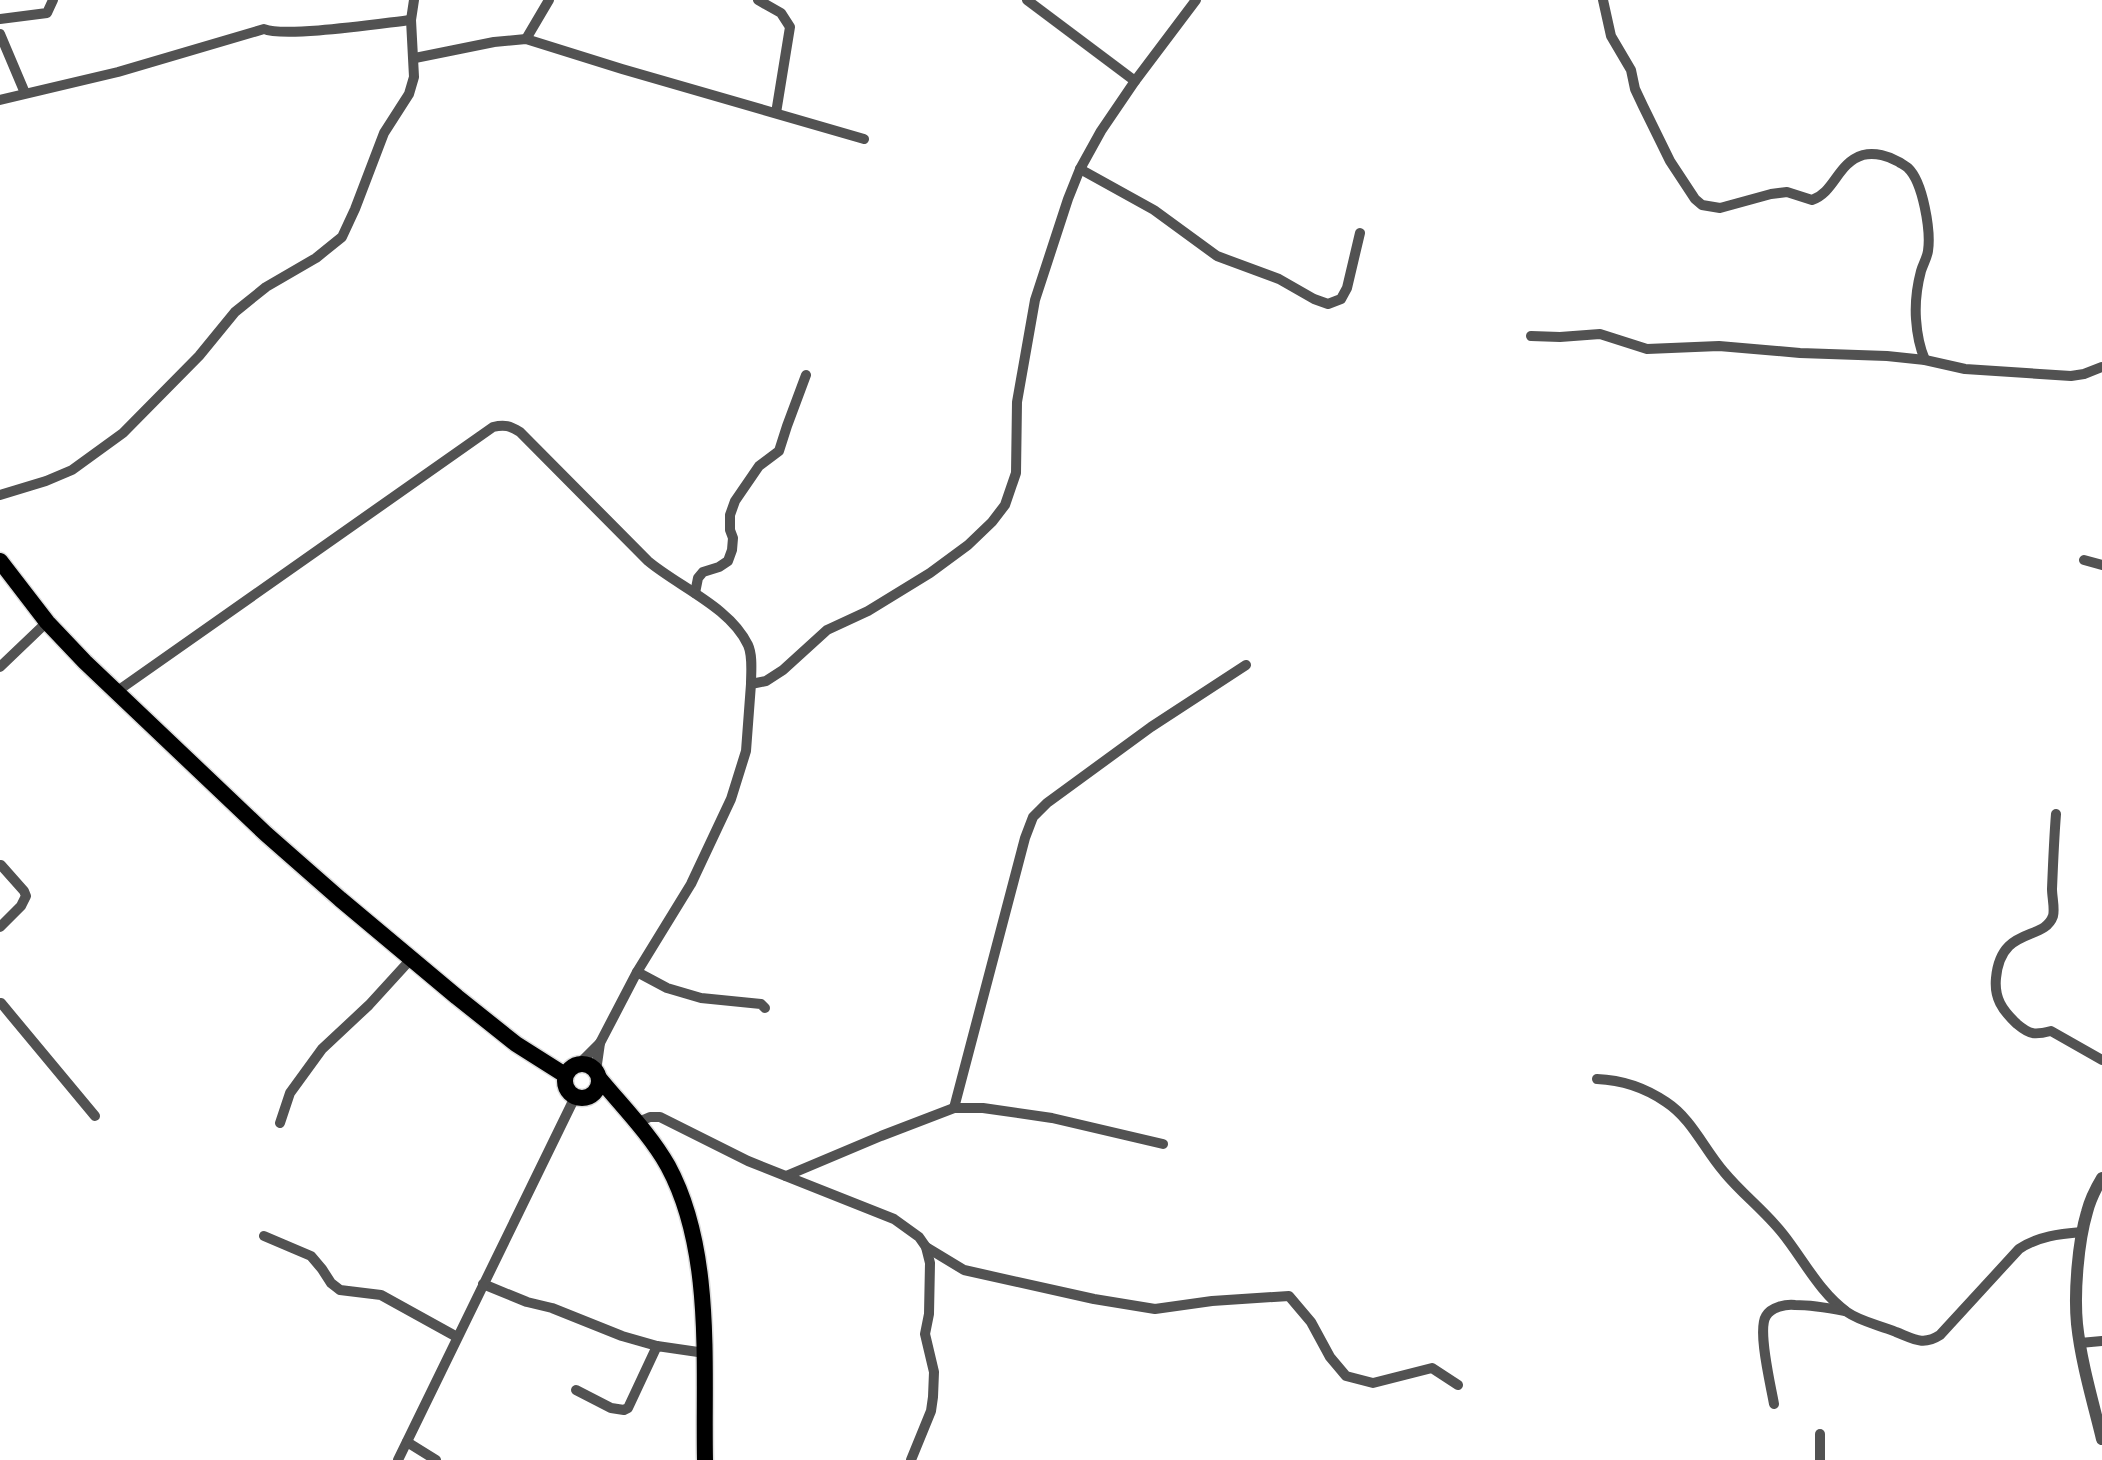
<svg xmlns="http://www.w3.org/2000/svg" width="2102" height="1460" viewBox="0 0 2102 1460" font-family="'PT Sans Narrow',sans-serif">
<rect width="100%" height="100%" fill="#fff"/>
<g fill="none" stroke-linecap="round" stroke-linejoin="round">
<g stroke="#dbdbdb" stroke-width="19">
<g id="primary">
<polyline points="0,561 47,622 85,662 266,834 340,899 457,997 516,1044 565,1075"/>
<circle cx="582" cy="1081" r="17"/>
<path d="M599 1078C622 1106 650 1134 668 1166 714 1251 703 1366 705 1460"/>
</g>
</g>
<g stroke="#525252" stroke-width="10">
<polyline points="758,0 781,13 790,27 776,113"/>
<polyline points="1027,0 1135,81"/>
<path d="M1603 0 1611 36 1631 70 1635 89 1643 106 1670 161 1695 199 1702 205 1720 208 1771 194 1787 192 1812 200C1835 192 1837 163 1863 155 1875 152 1889 156 1899 162 1902 164 1906 166 1908 168 1923 182 1931 231 1928 251 1927 258 1923 264 1921 271 1917 286 1915 304 1916 319 1917 334 1919 346 1925 360"/>
<polyline points="0,19 47,13 53,0"/>
<polyline points="0,34 25,93"/>
<polyline points="526,39 549,0"/>
<polyline points="415,58 494,42 526,39 622,69 864,139"/>
<path d="M0 100 118 72 264 29C285 38 383 23 411 20"/>
<polyline points="1080,169 1154,210 1217,256 1279,279 1314,299 1328,304 1341,299 1347,288 1360,233"/>
<polyline points="1531,336 1560,337 1600,334 1647,349 1719,346 1800,353 1887,356 1925,360 1965,369 2071,376 2084,374 2102,367"/>
<polyline points="0,495 46,481 72,470 123,433 199,356 235,312 266,287 316,258 342,237 355,209 384,133 409,94 414,77 411,20 414,0"/>
<polyline points="2084,560 2102,565"/>
<polyline points="695,593 698,578 703,572 719,567 728,561 732,550 733,538 730,530 730,515 735,501 759,466 779,451 787,426 806,375"/>
<polyline points="0,667 47,622"/>
<path d="M116 692 493 427C505 424 510 426 520 432L648 561C679 587 730 607 748 645 753 656 751 672 751 684"/>
<path d="M2056 814C2054 839 2053 864 2052 889 2052 897 2055 909 2053 916 2044 942 2001 925 1996 978 1994 998 2002 1010 2017 1024 2030 1035 2035 1035 2051 1031L2102 1060"/>
<polyline points="0,927 21,906 26,896 24,891 1,865"/>
<polyline points="637,972 667,988 701,998 761,1004 765,1008"/>
<polyline points="1,1003 95,1116"/>
<polyline points="600,1043 637,972 691,884 731,799 746,751 751,684 766,681 783,670 827,630 868,611 930,573 968,545 992,522 1005,505 1016,473 1017,402 1035,300 1068,199 1080,169 1101,131 1135,81 1196,0"/>
<polyline points="580,1063 600,1043 596,1071"/>
<path d="M1597 1079C1623 1080 1644 1087 1666 1102 1692 1119 1704 1149 1724 1172 1742 1194 1765 1211 1783 1234 1803 1259 1820 1293 1847 1312 1861 1322 1880 1325 1896 1332 1914 1339 1923 1346 1940 1335L2019 1249C2039 1236 2059 1234 2082 1232"/>
<polyline points="954,1108 1025,838 1033,817 1047,803 1151,727 1246,665"/>
<polyline points="280,1123 290,1093 322,1049 369,1005 411,959"/>
<polyline points="636,1123 650,1117 660,1117 748,1161 894,1219 919,1237 926,1247 930,1263 929,1314 925,1334 934,1372 933,1397 931,1411 911,1460"/>
<polyline points="786,1176 881,1136 954,1108 983,1108 1052,1118 1163,1144"/>
<polyline points="264,1236 311,1256 322,1269 331,1283 340,1290 381,1295 457,1337"/>
<polyline points="926,1247 964,1270 1094,1299 1155,1309 1212,1301 1289,1296 1311,1322 1330,1357 1346,1376 1373,1383 1432,1368 1458,1385"/>
<polyline points="483,1284 527,1302 552,1308 622,1336 657,1346"/>
<polyline points="2080,1343 2102,1341"/>
<polyline points="576,1390 611,1408 624,1410 628,1408 657,1346 705,1353"/>
<path d="M1774 1404C1771 1386 1757 1330 1766 1316 1771 1307 1786 1304 1795 1305 1812 1305 1829 1308 1845 1311"/>
<polyline points="1820,1434 1820,1460"/>
<polyline points="407,1442 436,1460"/>
<polyline points="398,1460 575,1097"/>
</g>
<path stroke="#525252" stroke-width="12" d="M2102 1178C2096 1188 2090 1200 2087 1212 2078 1242 2074 1293 2077 1324 2081 1362 2093 1402 2102 1439"/>
<use href="#primary" stroke="#000" stroke-width="16"/>
</g>
</svg>
